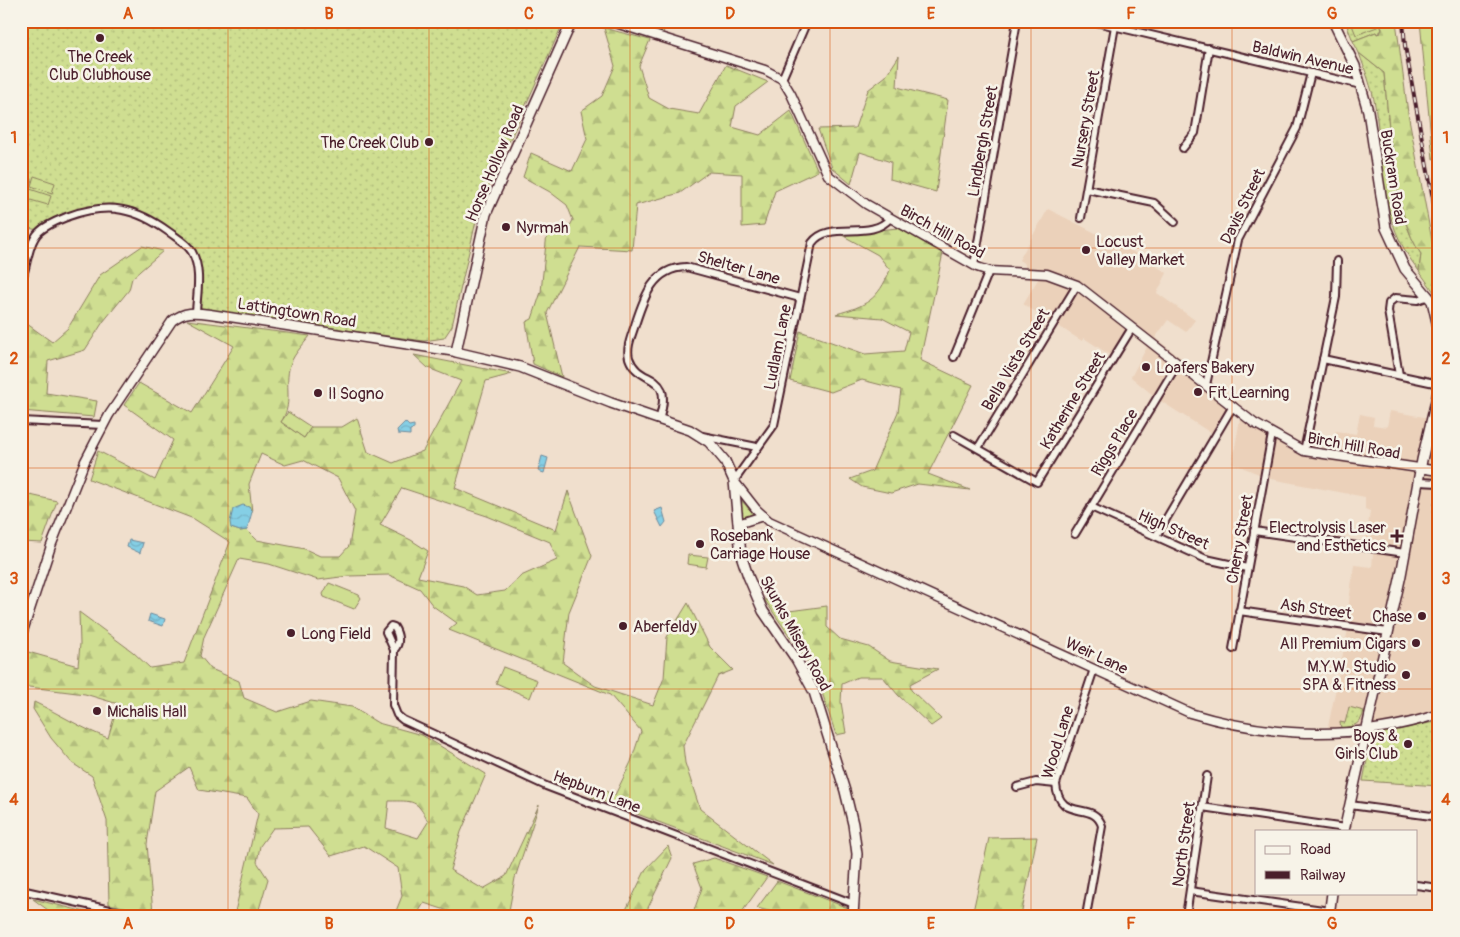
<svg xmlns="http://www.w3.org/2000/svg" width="1460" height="937" viewBox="0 0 1460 937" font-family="Pangolin,sans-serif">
<defs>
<pattern id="grass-dots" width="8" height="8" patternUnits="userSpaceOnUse" patternTransform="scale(1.25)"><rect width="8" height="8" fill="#cfde91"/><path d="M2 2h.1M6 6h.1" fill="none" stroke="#b3be7d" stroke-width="1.8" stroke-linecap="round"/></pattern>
<pattern id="forest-firs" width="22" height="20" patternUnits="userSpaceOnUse" patternTransform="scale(1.25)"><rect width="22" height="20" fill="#cfde91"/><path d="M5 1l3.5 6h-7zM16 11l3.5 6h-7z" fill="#b3be7d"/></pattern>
<pattern id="water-waves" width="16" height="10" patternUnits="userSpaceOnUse" patternTransform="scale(1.25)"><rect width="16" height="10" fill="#85cfe5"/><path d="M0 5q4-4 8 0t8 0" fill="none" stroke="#74b1c5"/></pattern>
</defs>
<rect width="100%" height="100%" fill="#f0dfcd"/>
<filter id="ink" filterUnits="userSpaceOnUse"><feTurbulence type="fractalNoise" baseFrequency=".02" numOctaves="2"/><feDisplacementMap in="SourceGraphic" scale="10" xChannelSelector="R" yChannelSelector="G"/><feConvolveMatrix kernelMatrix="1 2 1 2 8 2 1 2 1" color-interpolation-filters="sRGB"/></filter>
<g filter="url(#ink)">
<g fill="#ebd1ba">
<polygon points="1048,209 1137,254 1167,273 1157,293 1195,320 1186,332 1168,320 1155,338 1233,399 1211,433 1159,400 1131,377 1147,347 1126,330 1110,355 1084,338 1082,341 1023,304 1040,276 1025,267 1025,264 1019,260"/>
<polygon points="1439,402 1439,710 1409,720 1341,730 1328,727 1348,629 1346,623 1354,565 1372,567 1373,554 1366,541 1370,511 1365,509 1365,497 1271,479 1232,463 1240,419 1296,453 1331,458 1336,431 1356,434 1360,414 1374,417 1373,425 1387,427 1390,411 1435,419"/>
</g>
<g fill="url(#grass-dots)" stroke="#8c7e5e">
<polygon points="21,21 564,21 479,208 452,326 444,338 424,341 198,309 200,280 188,243 152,217 133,208 113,204 99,205 74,212 39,230 21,227"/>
<polygon points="1345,21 1379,21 1382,30 1377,34 1376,32 1353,41"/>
<path d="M1359 53 1384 73C1389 121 1393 217 1421 254L1419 271C1377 218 1385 167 1375 105 1372 88 1365 70 1359 53Z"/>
<polygon points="740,499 753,513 741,520"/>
<polygon points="1434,503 1439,503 1439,524 1433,523 1436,515 1433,515"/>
<path d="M1349 707 1364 711C1361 724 1354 727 1341 728L1340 722 1345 723Z"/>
<polygon points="1439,721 1439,786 1363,781 1372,735"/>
</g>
<g fill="url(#forest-firs)" stroke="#8c7e5e" fill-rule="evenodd">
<polygon points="623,21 667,21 663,33"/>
<path d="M1379 21H1396L1408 113 1439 278V299L1419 271 1421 254C1393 216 1389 122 1384 73L1359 53 1353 41 1376 32 1377 34 1380 33 1382 29Z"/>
<polygon points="1420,21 1439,21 1433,31 1439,76 1439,157 1433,159"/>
<polygon points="604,28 650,40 639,66 649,98 669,109 699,114 726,65 768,82 736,106 732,127 760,135 791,111 818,171 775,191 764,225 742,227 742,174 709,172 680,193 636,205 632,250 580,247 547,313 562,377 533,364 526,322 532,319 541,292 547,233 567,232 573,220 567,205 550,192 523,177 531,153 572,171 587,139 581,111 602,96 615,66"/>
<polygon points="899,56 897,87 948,100 936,192 890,179 891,162 860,152 851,184 832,168 818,129 855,128 868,90 886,76"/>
<path d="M898 228 943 253 920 360 973 385 928 474 970 490 918 484 891 493 862 487 850 479 872 471 898 412 901 390 862 380 831 392 790 381 800 331 865 354 904 351 909 332 882 318 836 314C866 306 878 300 890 270L878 255 840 234Z"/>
<polygon points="142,246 163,251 132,278 129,290 103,322 85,350 48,361 46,393 97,401 94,417 21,411 21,376 26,372 21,367 21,323 23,321 52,342 68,328 100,275"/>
<path d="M187 320 310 336C302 346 291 357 289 369 285 389 293 404 281 422L304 438 311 427H342L357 418 368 452 393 463 423 451 461 381 428 368 414 355 512 374 486 381 455 488 556 530 568 491 592 556 569 612 563 663 595 686 653 705 664 678 667 637 688 603 710 647 733 670 718 676 683 746 685 763 700 809 773 865 592 797 588 784 615 795 631 762 641 731 610 695 449 630 457 623 433 606 420 589 389 575 348 576 318 580 269 564 239 559 204 637 200 656 211 669 239 681 244 698 277 712 311 701 352 707 378 723 422 735 486 774 461 832 450 870 483 889 506 876 539 805 515 878 508 916H464L424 903 416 916H394L402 896 398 868 364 846 331 856 308 827 273 828 260 846 257 862 268 879 257 916H234L258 814 247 798 199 790 189 767 155 791 147 844 153 913 109 904 107 821 92 776 72 763 51 738 33 709 34 702C60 714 82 729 108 738L118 704 85 694 21 686V650L78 666 80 644 79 612 133 652 150 668 184 663 230 542 194 519 89 479 98 451 155 480 173 440 124 405 139 383 192 413 234 346ZM261 454 285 465 303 460 338 478 355 511 349 546 340 556H320L305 549 257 540 247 530 240 531 231 528 249 507 252 512 249 484ZM402 488 487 516 550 542 557 560 521 576 505 591 477 595 463 586 418 577 428 551 411 540 380 525ZM389 801C413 801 417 799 428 822L418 838 386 828Z"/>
<polygon points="21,493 57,501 42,543 21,542"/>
<polygon points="764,599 789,611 827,606 827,627 840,639 869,647 890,661 938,669 910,684 911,690 941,719 931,726 898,695 883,677 858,677 842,684 841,702 846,733 836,735 816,674"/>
<polygon points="1037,837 1021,916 972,916 989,838"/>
<polygon points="668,846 672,858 644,916 623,916 646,869"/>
<polygon points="714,858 767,877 742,912 741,916 692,916 702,888 693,864"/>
<polygon points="777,881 848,908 847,916 788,916 757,908"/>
<polygon points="33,899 102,916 56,916"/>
</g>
<g fill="#cfde91" stroke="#8c7e5e">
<polygon points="1363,21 1374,21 1377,27 1356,35 1352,25"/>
<polygon points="34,176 55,183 52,193 31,186"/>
<polygon points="30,189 51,196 48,205 27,199"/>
<polygon points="288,412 311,427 304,438 281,422"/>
<polygon points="688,555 708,557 706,567 687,564"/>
<polygon points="329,583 359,595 361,598 354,609 324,597 323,594"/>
<polygon points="503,667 537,680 530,698 496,683"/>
</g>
<g fill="url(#water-waves)" stroke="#6d899b">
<polygon points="405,422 409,426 414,425 414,429 410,430 410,435 398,434 397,430"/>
<polygon points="542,456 548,458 544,473 538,471"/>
<polygon points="243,505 249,507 252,512 247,530 240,531 231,528 230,522 233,509"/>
<polygon points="662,508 666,522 662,527 654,511"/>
<polygon points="129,540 143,543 140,553 127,547"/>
<polygon points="150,614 165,619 163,626 148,621"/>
</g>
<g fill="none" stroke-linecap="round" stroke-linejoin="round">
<g stroke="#4a1f2b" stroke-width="10">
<g id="minor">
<polyline points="1092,21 1361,85"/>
<polyline points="782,79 807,21"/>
<polyline points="1183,148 1195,133 1209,48"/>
<polyline points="1087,189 1154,203 1175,222"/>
<polyline points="1081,218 1115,26"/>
<polyline points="974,265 1017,21"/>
<path d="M21 282C27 267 28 243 39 232 47 224 59 220 69 216 109 202 136 208 169 232 177 238 187 243 192 252 202 270 197 293 196 312"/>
<polyline points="954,357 989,271"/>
<polyline points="1323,359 1439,384"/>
<polyline points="1399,375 1388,311 1389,303 1395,298 1418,300 1429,296"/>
<polyline points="1206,385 1238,240 1297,128 1311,73"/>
<path d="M659 420C675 369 639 387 629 358 626 347 632 335 635 325 644 297 653 268 686 267L800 298"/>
<polyline points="21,421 103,425"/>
<polyline points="954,435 1037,482 1132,328"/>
<polyline points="702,436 757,447"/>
<polyline points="978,448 1077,285"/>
<polyline points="1304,451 1336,297 1337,261"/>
<path d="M734 481 774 425 812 243C829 219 871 242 890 218"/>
<polyline points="1419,482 1439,483"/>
<polyline points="1091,507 1206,559 1247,568"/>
<polyline points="1254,531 1405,553"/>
<polyline points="1075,534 1178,363"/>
<polyline points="1156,536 1233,406"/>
<polyline points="1239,611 1388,632"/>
<polyline points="1233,649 1272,434"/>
<path d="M394 650C400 644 399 635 394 627L391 626 386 632 394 650 393 705 397 715 403 720 546 786 854 904"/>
<polyline points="1017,787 1036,782 1056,784"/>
<polyline points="1350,805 1439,817"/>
<polyline points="1202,807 1345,828"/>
<polyline points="1416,885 1439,888"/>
<polyline points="21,890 137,916"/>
<polyline points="1190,891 1330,911"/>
<path d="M1086 916 1102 826C1094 799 1059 824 1056 784L1094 669"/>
<polyline points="1186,916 1207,776"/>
</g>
</g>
<g stroke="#4a1f2b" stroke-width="11">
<g id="tertiary">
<polyline points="609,21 765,70 782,79 791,94 828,175 866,204 977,267 989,271 1047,274 1077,285 1254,423 1304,451 1439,471"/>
<path d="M734 481 756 509 769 521 1190 713C1272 738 1356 741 1439 714"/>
<polyline points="738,528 744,522 763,516"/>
<path d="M21 637 51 546 85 461 109 415 172 321C184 311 195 312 210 314L456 352"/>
</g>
</g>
<g stroke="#4a1f2b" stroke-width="12">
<g id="secondary">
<polyline points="572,21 486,214 456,352 520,367 611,403 690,430 709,442 725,461 734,481 741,555 748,576 763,611 796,659 814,692 845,791 853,824 857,854 853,916"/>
<polyline points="1333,21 1355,66 1368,111 1386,228 1405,269 1432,301 1439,331"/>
<polyline points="1344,831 1401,575 1422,460 1439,388"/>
<polyline points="1329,916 1332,893"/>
</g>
</g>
<use href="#minor" stroke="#f7f3e8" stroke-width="6"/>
<use href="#tertiary" stroke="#f7f3e8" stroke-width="8"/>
<use href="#secondary" stroke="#f7f3e8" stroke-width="9"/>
<g stroke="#4a1f2b" stroke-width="4">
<polyline id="rail" points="1403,21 1405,46 1439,232"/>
</g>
<use href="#rail" stroke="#f7f3e8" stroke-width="2" stroke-dasharray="5.5" stroke-linecap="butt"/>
</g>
</g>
<path fill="none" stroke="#d8530f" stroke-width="1" stroke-opacity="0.55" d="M228 21V916M429 21V916M630 21V916M830 21V916M1031 21V916M1232 21V916M21 248H1439M21 468H1439M21 689H1439"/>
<g fill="#4a1f2b" stroke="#f7f3e8" stroke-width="2">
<circle cx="100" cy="38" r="5"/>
<circle cx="429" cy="142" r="5"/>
<circle cx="506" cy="227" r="5"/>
<circle cx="1086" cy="250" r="5"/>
<circle cx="1146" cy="367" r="5"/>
<circle cx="1198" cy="392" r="5"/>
<circle cx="318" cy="393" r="5"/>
<path d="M1394.5 528.5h5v5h5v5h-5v5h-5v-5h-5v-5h5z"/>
<circle cx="700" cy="544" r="5"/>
<circle cx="1422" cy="616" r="5"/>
<circle cx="623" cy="626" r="5"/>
<circle cx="291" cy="633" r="5"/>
<circle cx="1416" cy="643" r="5"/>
<circle cx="1406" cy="675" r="5"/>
<circle cx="97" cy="711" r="5"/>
<circle cx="1408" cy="744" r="5"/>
</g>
<g text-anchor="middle" stroke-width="5" stroke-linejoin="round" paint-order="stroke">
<g font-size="16" fill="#4a1f2b" stroke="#f7f3e8" text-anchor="start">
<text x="100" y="62" text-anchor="middle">The Creek<tspan x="100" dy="18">Club Clubhouse</tspan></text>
<text x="419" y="148" text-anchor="end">The Creek Club</text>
<text x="516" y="233">Nyrmah</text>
<text x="1096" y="247">Locust<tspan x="1096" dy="18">Valley Market</tspan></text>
<text x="1156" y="373">Loafers Bakery</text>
<text x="1208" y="398">Fit Learning</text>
<text x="328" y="399">Il Sogno</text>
<text x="1386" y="533" text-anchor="end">Electrolysis Laser<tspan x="1386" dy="18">and Esthetics</tspan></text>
<text x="710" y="541">Rosebank<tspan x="710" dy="18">Carriage House</tspan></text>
<text x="1412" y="622" text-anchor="end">Chase</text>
<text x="633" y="632">Aberfeldy</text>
<text x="301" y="639">Long Field</text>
<text x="1406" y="649" text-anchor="end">All Premium Cigars</text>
<text x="1396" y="672" text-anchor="end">M.Y.W. Studio<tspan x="1396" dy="18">SPA &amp; Fitness</tspan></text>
<text x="107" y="717">Michalis Hall</text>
<text x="1398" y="741" text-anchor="end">Boys &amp;<tspan x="1398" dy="18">Girls Club</tspan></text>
</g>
<g font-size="16" fill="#4a1f2b" stroke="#f7f3e8">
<text transform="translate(1303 57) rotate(13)" y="6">Baldwin Avenue</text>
<text transform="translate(1085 119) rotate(-80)" y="6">Nursery Street</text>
<text transform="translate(982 141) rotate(-80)" y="6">Lindbergh Street</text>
<text transform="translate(494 163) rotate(-67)" y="6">Horse Hollow Road</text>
<text transform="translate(1394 177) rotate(81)" y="6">Buckram Road</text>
<text transform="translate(1242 206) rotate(-64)" y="6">Davis Street</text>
<text transform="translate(943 231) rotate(29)" y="6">Birch Hill Road</text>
<text transform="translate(739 267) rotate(16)" y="6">Shelter Lane</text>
<text transform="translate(297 312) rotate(9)" y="6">Lattingtown Road</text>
<text transform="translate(777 347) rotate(-79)" y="6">Ludlam Lane</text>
<text transform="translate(1015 359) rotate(-59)" y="6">Bella Vista Street</text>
<text transform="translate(1072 400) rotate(-59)" y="6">Katherine Street</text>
<text transform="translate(1114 442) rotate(-59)" y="6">Riggs Place</text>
<text transform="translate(1354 445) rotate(10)" y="6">Birch Hill Road</text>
<text transform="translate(1174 529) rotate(24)" y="6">High Street</text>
<text transform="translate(1239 539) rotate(-80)" y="6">Cherry Street</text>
<text transform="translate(1316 608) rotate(8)" y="6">Ash Street</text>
<text transform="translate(796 633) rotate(61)" y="6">Skunks Misery Road</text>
<text transform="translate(1097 655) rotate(25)" y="6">Weir Lane</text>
<text transform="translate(1057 742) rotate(-73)" y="6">Wood Lane</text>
<text transform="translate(597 791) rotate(21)" y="6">Hepburn Lane</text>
<text transform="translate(1183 844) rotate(-82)" y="6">North Street</text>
</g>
</g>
<rect width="1460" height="937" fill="none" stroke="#f7f3e8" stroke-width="55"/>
<rect x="1255" y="830" width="162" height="65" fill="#f7f3e8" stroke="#b29e9c"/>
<rect x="1265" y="846" width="25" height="8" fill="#f7f3e8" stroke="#b29e9c"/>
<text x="1300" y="854" font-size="15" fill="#4a1f2b">Road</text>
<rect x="1265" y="871" width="25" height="8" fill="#4a1f2b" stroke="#b29e9c"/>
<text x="1300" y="880" font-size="15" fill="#4a1f2b">Railway</text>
<rect x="28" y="28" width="1404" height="882" fill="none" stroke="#d8530f" stroke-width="2"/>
<g font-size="16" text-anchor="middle" font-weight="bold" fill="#d8530f">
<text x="128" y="19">A</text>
<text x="329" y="19">B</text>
<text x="529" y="19">C</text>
<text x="730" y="19">D</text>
<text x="931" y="19">E</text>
<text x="1131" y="19">F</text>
<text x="1332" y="19">G</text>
<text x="14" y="143">1</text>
<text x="1446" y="143">1</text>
<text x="14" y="364">2</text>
<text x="1446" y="364">2</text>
<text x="14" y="584">3</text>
<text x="1446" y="584">3</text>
<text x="14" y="805">4</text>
<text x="1446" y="805">4</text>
<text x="128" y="929">A</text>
<text x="329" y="929">B</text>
<text x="529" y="929">C</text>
<text x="730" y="929">D</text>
<text x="931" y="929">E</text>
<text x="1131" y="929">F</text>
<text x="1332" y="929">G</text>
</g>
</svg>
